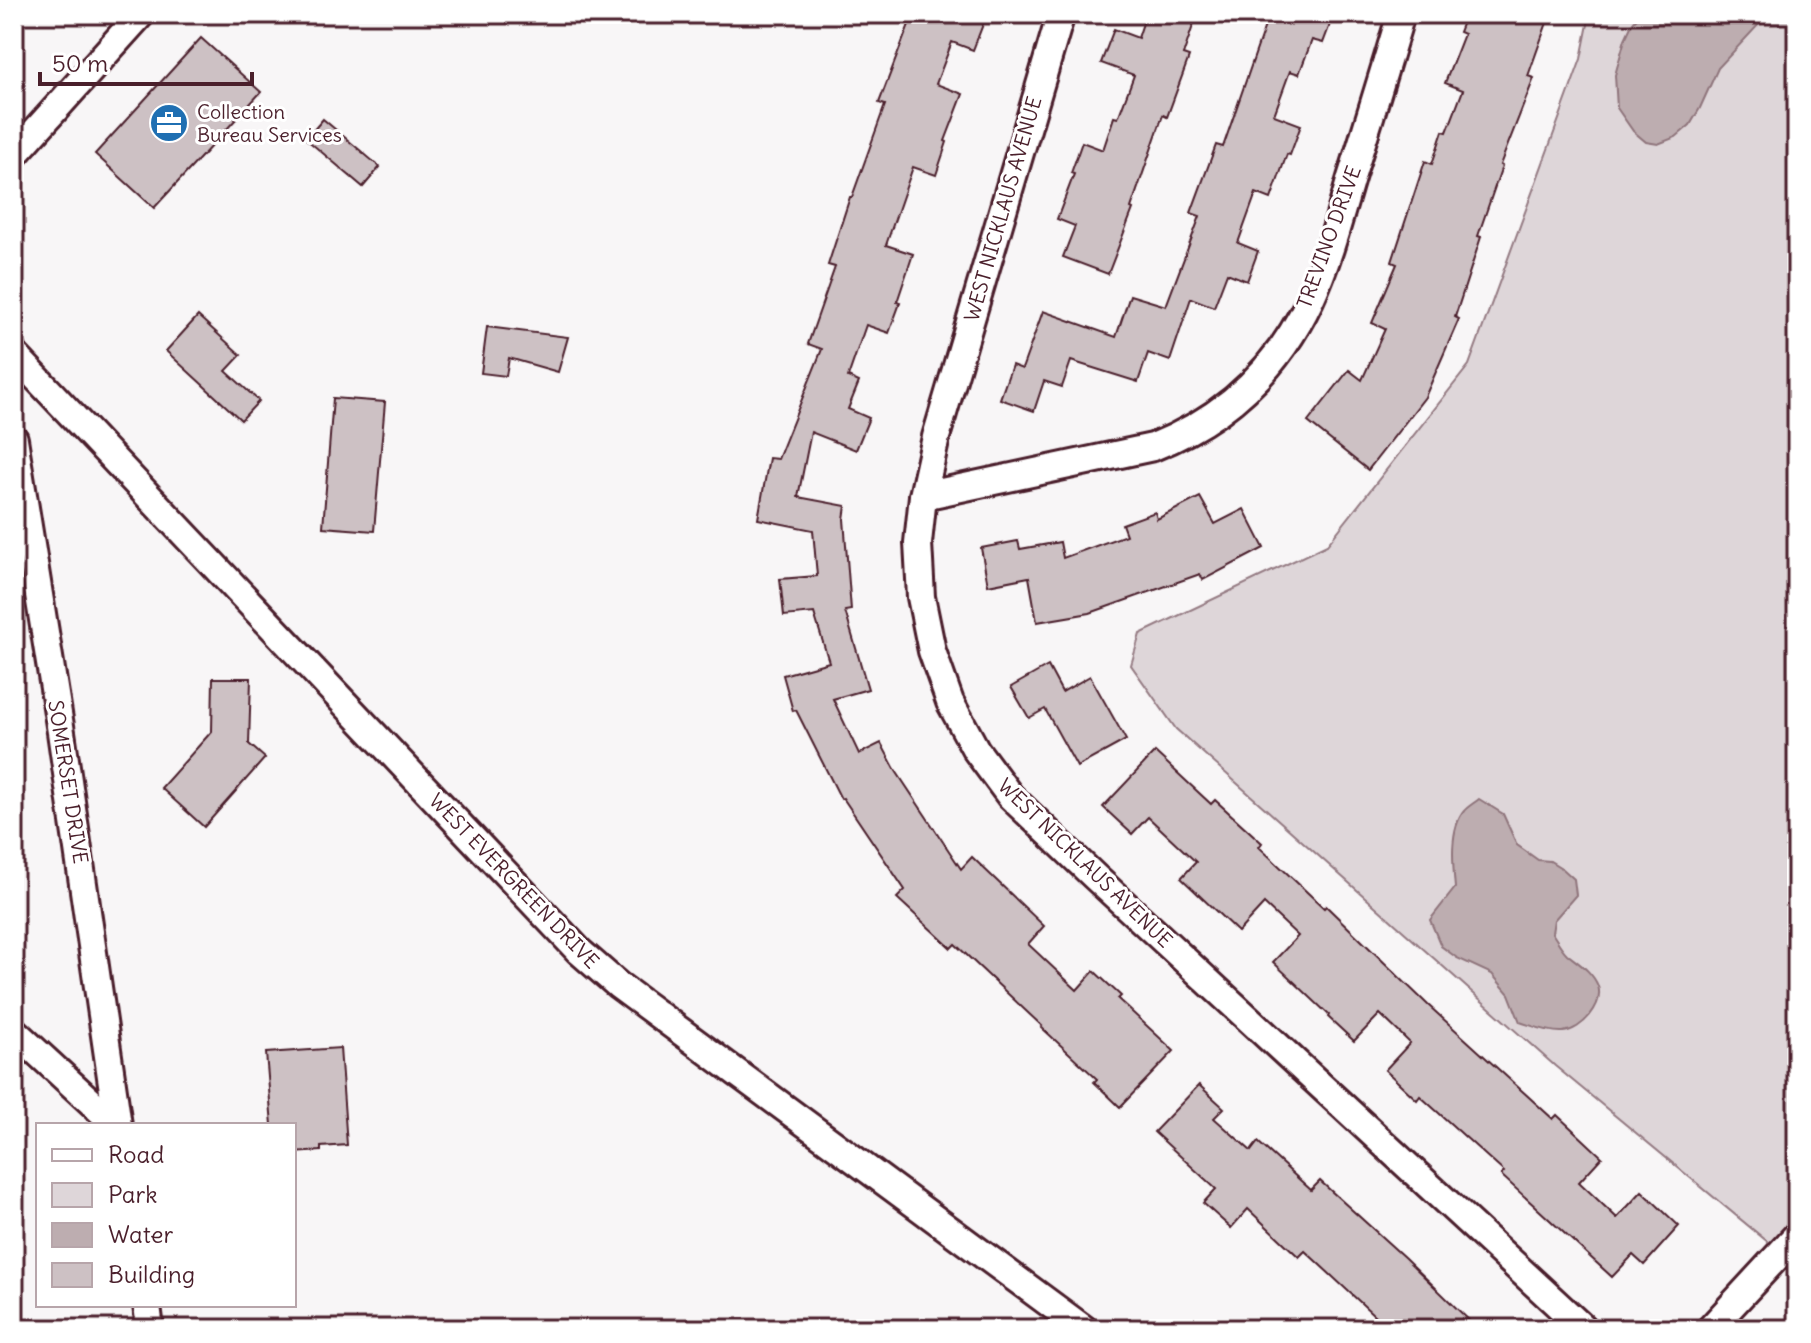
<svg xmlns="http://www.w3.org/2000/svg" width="1811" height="1343" viewBox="0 0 1811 1343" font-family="Delius,sans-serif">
<rect width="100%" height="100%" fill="#f8f6f7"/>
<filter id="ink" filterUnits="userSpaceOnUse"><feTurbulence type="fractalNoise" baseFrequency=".0125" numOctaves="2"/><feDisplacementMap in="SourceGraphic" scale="16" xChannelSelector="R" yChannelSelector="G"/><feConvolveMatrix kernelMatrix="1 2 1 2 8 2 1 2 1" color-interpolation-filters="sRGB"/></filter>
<g filter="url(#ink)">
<polygon fill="#ded6d9" stroke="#947a82" stroke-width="2" points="1590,14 1797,14 1797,1266 1555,1066 1176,729 1131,665 1140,634 1327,545 1469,365 1581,59"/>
<g fill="#bdadb0" stroke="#8f747b" stroke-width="2">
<polygon points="1640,14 1764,14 1761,22 1718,68 1700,108 1690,125 1676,137 1658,144 1646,142 1633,131 1617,108 1615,75 1625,39 1633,22"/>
<path d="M1479 799 1503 814 1517 845 1538 860 1550 861 1563 869 1574 879 1576 895 1554 920 1552 933C1557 940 1561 948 1567 954 1578 963 1592 971 1598 986 1604 1005 1582 1030 1563 1032 1549 1033 1533 1026 1520 1022L1509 994 1492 974 1457 958 1441 946 1430 920 1455 888C1453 866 1449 829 1464 811 1467 807 1474 803 1479 799Z"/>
</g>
<g fill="#cdc1c4" stroke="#4a1f2b" stroke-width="2">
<polygon points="913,14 971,14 985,19 973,50 952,42 936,84 963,94 945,141 947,142 936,175 913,167 886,245 913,254 897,302 900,303 889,333 866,325 848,377 859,382 848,409 869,418 856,450 811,432 798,497 846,506 844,519 851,610 845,611 868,689 833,699 859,754 881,743 896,771 961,869 972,857 1044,926 1028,944 1077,990 1094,971 1121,996 1118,999 1174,1051 1120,1107 1094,1082 1097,1079 1041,1027 1042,1026 955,944 951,948 897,898 905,890 843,798 841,799 796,710 793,711 783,675 829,662 814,613 784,616 780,579 817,576 813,530 758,519 769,458 778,459 822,349 808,344 835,267 828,265 850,197 852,197 885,105 879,103"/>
<polygon points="1146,14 1197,14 1183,55 1189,57 1167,117 1163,115 1131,208 1133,209 1108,274 1063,257 1075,226 1057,219 1074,174 1071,173 1082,142 1103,150 1114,117 1118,118 1134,75 1101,63 1114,29 1138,38"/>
<polygon points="1269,14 1334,14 1323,43 1312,40 1299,74 1290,71 1274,115 1301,125 1290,155 1287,154 1271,199 1256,193 1238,243 1258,251 1247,281 1227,273 1214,307 1191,298 1170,361 1148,353 1138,382 1071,361 1062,387 1044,381 1034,411 1000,399 1012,365 1022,369 1043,311 1116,337 1130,295 1166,306 1200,216 1191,213 1216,145 1223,147"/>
<polygon points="1466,14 1550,14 1528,76 1534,78 1500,165 1502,166 1478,236 1481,237 1455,317 1459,319 1425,397 1368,470 1308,422 1349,370 1362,380 1385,329 1372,323 1397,264 1392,262 1425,161 1432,164 1443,131 1447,132 1463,90 1445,83 1464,34 1459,32"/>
<polygon points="201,38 261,92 154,208 95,154"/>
<polygon points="323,119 380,167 363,187 306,139"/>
<polygon points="198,316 241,355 226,371 259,401 241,420 166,351"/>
<polygon points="487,327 568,337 558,372 509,358 506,376 481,373"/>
<polygon points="333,398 385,402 374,531 323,527"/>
<polygon points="1200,497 1215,524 1244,509 1264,548 1203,580 1200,574 1090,613 1037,622 1029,577 988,585 981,548 1018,541 1020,549 1060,542 1063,558 1126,535 1122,524 1155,512 1157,519"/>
<polygon points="1048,666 1062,692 1090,676 1126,740 1077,767 1045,709 1029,718 1011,687"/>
<polygon points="213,678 251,678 249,744 265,758 204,827 161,788 212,731"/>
<polygon points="1155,752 1211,804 1215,800 1262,843 1259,847 1324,908 1326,906 1428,1005 1553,1119 1557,1115 1602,1157 1579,1182 1617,1218 1642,1191 1679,1226 1644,1265 1633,1255 1612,1277 1501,1175 1504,1172 1420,1096 1417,1100 1385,1070 1410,1043 1380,1014 1354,1041 1328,1017 1329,1015 1273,962 1298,936 1264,904 1238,932 1181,878 1196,862 1148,817 1132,834 1103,807"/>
<polygon points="340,1048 347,1145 321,1147 321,1151 294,1153 294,1125 272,1125 266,1053"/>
<polygon points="1199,1085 1224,1108 1214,1118 1251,1151 1258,1142 1311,1190 1320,1181 1405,1258 1478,1329 1389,1329 1305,1251 1299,1257 1248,1209 1231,1228 1203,1203 1216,1189 1154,1132"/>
</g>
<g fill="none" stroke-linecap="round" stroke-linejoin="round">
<g stroke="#4a1f2b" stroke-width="32">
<g id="minor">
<polyline points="1061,14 936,437 923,496 918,543 921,597 932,651 950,702 976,750 1010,796 1094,876 1584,1329"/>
<polyline points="14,155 141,14"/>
<polyline points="14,354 579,951 618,985 1084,1329"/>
<polyline points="14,439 61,732 118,1125"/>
<path d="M923 496 1153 447C1224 419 1277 370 1310 300 1328 261 1339 219 1351 178 1368 123 1385 69 1401 14"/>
<polyline points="14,1031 116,1125"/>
<polyline points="147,1305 150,1329"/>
<polyline points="1710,1329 1797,1235"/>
</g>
</g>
<use href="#minor" stroke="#fff" stroke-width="26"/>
</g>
</g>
<defs>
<g id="office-disc" transform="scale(2)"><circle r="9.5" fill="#1f6fb2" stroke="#fff"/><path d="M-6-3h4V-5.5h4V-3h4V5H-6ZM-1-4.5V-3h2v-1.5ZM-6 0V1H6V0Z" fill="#fff"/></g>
</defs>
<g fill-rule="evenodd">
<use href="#office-disc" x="169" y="123"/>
</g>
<g text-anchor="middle" stroke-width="6" stroke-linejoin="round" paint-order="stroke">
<g font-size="20" fill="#4a1f2b" stroke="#fff" text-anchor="start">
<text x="197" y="119">Collection<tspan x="197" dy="23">Bureau Services</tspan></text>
</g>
<g font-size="20" fill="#4a1f2b" stroke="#fff">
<text transform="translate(1003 209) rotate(-74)" y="7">WEST NICKLAUS AVENUE</text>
<text transform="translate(1329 237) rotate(-70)" y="7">TREVINO DRIVE</text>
<text transform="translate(68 782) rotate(81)" y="7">SOMERSET DRIVE</text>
<text transform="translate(1085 863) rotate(44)" y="7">WEST NICKLAUS AVENUE</text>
<text transform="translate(514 881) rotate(46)" y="7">WEST EVERGREEN DRIVE</text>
</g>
</g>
<rect width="1811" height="1343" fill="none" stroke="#fff" stroke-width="48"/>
<rect x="24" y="24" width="1763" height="1295" fill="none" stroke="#4a1f2b" stroke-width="3" filter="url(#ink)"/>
<rect x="36" y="1123" width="260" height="184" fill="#ffffff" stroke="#b7a5aa" stroke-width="2"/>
<rect x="52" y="1149" width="40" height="12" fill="#ffffff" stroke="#b7a5aa" stroke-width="2"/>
<text x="108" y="1163" font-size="24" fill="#4a1f2b">Road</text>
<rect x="52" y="1183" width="40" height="24" fill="#ded6d9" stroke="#b7a5aa" stroke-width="2"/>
<text x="108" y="1203" font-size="24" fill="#4a1f2b">Park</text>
<rect x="52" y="1223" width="40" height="24" fill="#bdadb0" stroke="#b7a5aa" stroke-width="2"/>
<text x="108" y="1243" font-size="24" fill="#4a1f2b">Water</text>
<rect x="52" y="1263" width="40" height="24" fill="#cdc1c4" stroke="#b7a5aa" stroke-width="2"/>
<text x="108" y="1283" font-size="24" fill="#4a1f2b">Building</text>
<path d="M40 72v12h212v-12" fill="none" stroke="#4a1f2b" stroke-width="4"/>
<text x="52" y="72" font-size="24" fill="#4a1f2b" stroke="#ffffff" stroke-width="6" paint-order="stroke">50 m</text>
</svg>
